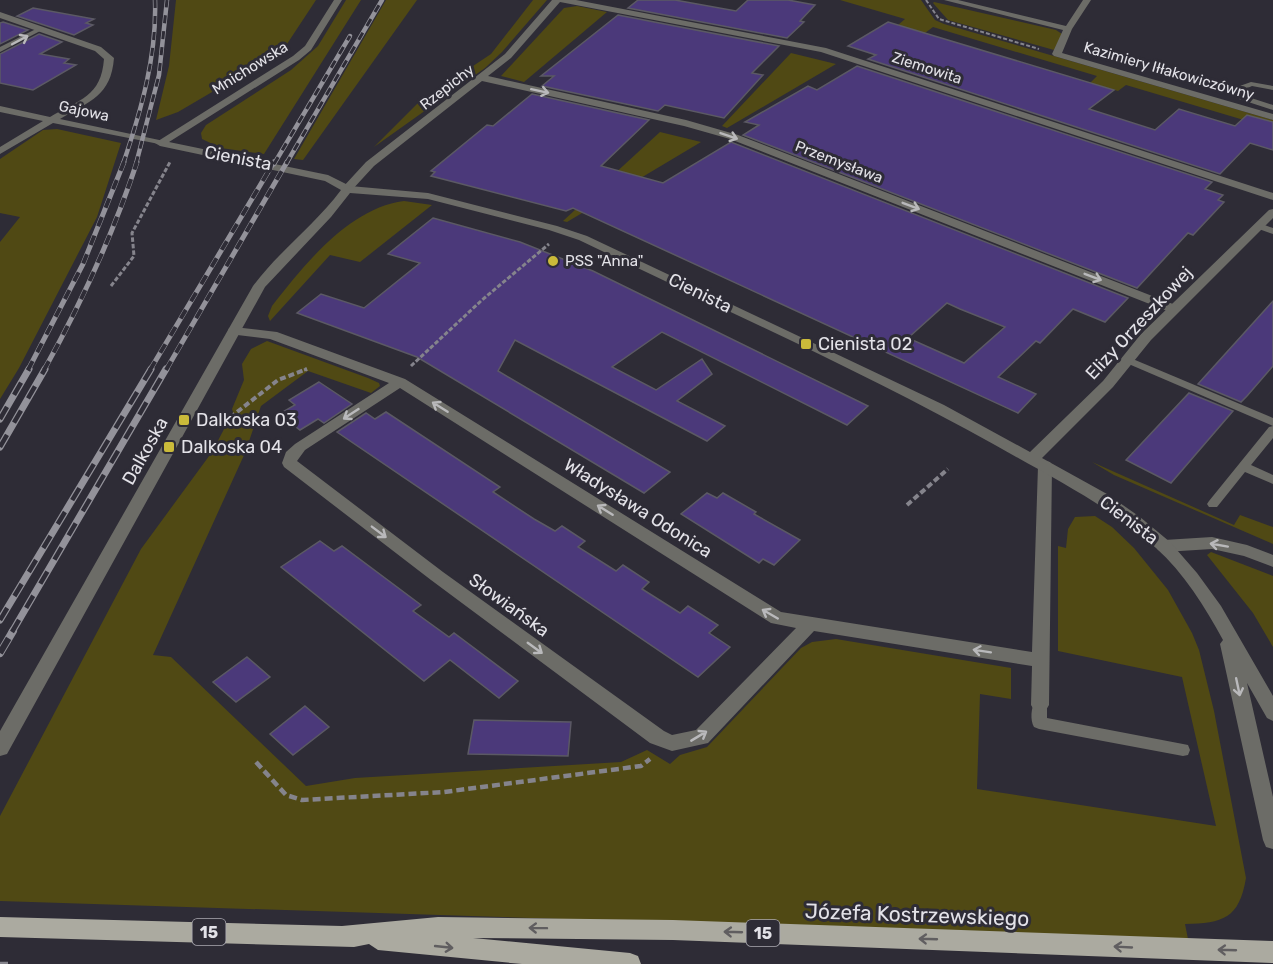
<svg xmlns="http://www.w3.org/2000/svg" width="1273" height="964" viewBox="0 0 1273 964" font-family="Rubik,sans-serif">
<rect width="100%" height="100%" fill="#2e2c36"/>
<g fill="#504914">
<polygon points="176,0 316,0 287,44 277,54 178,112 156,120 169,66"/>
<polygon points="346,0 361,0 264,154 221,148 202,139 201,133 206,125 291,70 318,46"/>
<polygon points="386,0 417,0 303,160 294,159"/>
<polygon points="533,0 547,0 502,52 485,68 374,147 419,102 491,54"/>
<polygon points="840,0 921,0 935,20 944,24 1273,120 1273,137 1264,126 1126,85 1118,91 1090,83 1097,76 933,27 925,33 898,25 905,19"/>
<polygon points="934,2 1056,30 1062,34 1054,50 948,20 933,3"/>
<polygon points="577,6 607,12 524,82 501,76 564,8"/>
<polygon points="791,53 836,64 727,128 722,126"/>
<polygon points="57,129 121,143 97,217 19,368 0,399 0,242 20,217 0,213 0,159 43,130"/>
<polygon points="660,132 701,142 567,222 563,221"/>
<path d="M404 201 432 205 360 262 330 255 270 321 268 316 272 306C304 265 349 208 404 201Z"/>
<path d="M267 341 368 378 379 383 380 386 371 393 308 371 261 406 245 453 153 655 171 657 306 786 355 778 621 762 647 750 670 764 680 755 707 747 801 648 812 642 836 639 1011 668V699L980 694 977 789 1216 826 1182 677 1058 651V546L1066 548 1068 529 1075 517 1095 516 1112 527 1134 548 1168 590 1192 633 1199 650 1214 711 1246 878C1239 919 1223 923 1185 924L1188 939 0 901V816L141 549 212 452 233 412 232 409 244 380 242 364 251 349Z"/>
<polygon points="1092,462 1234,525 1240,515 1273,527 1273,544 1114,475"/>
<polygon points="1211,552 1273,576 1273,647 1253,613 1207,555"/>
</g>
<g fill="#4b397a" stroke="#5b5964" stroke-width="1.5" fill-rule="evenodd">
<polygon points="638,0 675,0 736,11 748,0 788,0 815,5 800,21 804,22 787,38 628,8"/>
<polygon points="33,8 94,19 86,23 93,25 74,35 17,16"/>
<polygon points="618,15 779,46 752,73 763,75 724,118 665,105 658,111 542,86 554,76 541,76"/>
<polygon points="3,22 28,30 0,44 0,23"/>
<polygon points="888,22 1114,90 1089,109 1155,130 1179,109 1235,126 1247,115 1273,122 1273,150 1250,143 1220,174 868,59 876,55 848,46"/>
<polygon points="39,34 62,42 40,54 69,59 64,63 76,65 33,90 0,83 0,54"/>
<polygon points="857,66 1212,182 1205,189 1223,195 1218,200 1224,202 1193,235 1188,233 1137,288 743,135 759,125 745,122 808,86 817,90"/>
<path d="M532 94 649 120 601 166 663 183 731 142 1128 298 1105 322 1073 309 1040 343 1036 341 998 377 1036 394 1018 413 573 208 566 211 431 176 435 172 431 171 487 125 493 126ZM947 303 960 309 1005 327 964 363 908 338Z"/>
<polygon points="433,218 520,242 593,271 868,406 847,425 662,332 612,367 656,390 702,359 712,374 677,401 725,426 707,441 515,340 498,371 670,472 644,493 417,357 297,313 321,294 364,308 420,263 388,254"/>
<polygon points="1273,301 1273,366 1247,396 1241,402 1198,384"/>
<polygon points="319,382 352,404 324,423 318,419 300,430 279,414 295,405 289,400"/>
<polygon points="1189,393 1233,411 1171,483 1126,460"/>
<polygon points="386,412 500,487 493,492 534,519 555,531 562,526 585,541 578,547 616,571 623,565 649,582 642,589 680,613 688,606 718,625 709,633 730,647 698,677 337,432 366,413 375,419"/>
<polygon points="707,493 717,498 723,493 756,512 754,514 800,540 774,565 763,559 759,563 681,514"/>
<polygon points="320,541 334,551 342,546 421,605 413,611 449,637 454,633 518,681 499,698 450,660 424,681 281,567"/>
<polygon points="247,657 270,677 236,702 213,682"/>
<polygon points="305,706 329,727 293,755 270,734"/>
<polygon points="474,720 571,722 568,756 468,754"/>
</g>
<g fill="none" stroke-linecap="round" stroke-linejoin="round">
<polyline stroke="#85848c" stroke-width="2" stroke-dasharray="4 2" stroke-linecap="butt" points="926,0 939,19 1039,49"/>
<g stroke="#85848c" stroke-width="3" stroke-dasharray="4.5 2" stroke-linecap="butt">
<polyline points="111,286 134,256 132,233 170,162"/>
<polyline points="411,366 482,300 549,244"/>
<polyline points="304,370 307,369"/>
</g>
<g stroke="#85848c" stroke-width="4" stroke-dasharray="6 3" stroke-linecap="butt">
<polyline points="223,423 278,380 307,369"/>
<polyline points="907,505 948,469"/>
</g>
<g stroke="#85848c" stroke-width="4.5" stroke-dasharray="8 4" stroke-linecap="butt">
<polyline points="256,762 286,795 302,800 444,792 641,766 650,759"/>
<polyline points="0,964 9,964"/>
</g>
<g fill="#6c6c67" fill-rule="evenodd">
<polygon points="38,28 44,29 0,52 0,47"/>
<polygon points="1251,82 1273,86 1273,90 1252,86 1241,91 1242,95 1273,105 1273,110 1236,98 1234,88"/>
<polygon points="1259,223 1273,228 1273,234 1256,228 1254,226"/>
<polygon points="1128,357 1273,418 1273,426 1124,362 1123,360"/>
<polygon points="1273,426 1273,438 1251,465 1273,475 1273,484 1245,472 1217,507 1209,507 1207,504 1209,501 1269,427"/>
<path d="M1040 699 1045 701 1047 705V718L1183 744 1188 745 1190 750 1188 755 1183 756 1039 729 1034 727C1030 720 1031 708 1035 701Z"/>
</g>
<g fill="#6c6c67" fill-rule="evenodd">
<polygon points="552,0 576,0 826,48 1273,193 1273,200 821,52 560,2 511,58 488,76 686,120 738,135 1178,306 1180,309 1178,312 1170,312 730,139 684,126 482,81 374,166 351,191 343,191 343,187 366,162 505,54"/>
<polygon points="944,0 958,0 1066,26 1083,0 1091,0 1072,29 1062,53 1273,114 1273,120 1054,56 1052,54 1063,30"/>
<path d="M0 12 101 47 114 58C111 96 90 101 60 119L164 141V145L53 123 0 154V147L43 121 0 112V106L50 117C80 99 101 97 104 59L95 51 0 18Z"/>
<path d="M234 327 277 332 405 379 781 612 1032 652 1038 466 1045 461 1050 462 1052 466 1049 705 1046 710 1040 713 1034 710 1031 705 1032 666 814 631 708 743 672 751 650 743 431 580 284 467 282 463 286 452 295 444 389 383 270 339 229 334 228 331 229 328ZM400 388 771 623 796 628 696 730 672 735 664 731 443 572 297 461 305 450Z"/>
<polygon points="1212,537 1247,545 1273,555 1273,567 1244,556 1212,549 1164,552 1158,550 1156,546 1158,542 1164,540"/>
</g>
<path fill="#6c6c67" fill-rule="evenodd" d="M334 0H342L311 50 299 60 169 142 328 175 350 186 428 193 557 226 587 236 944 405 1030 452 1103 381 1141 334 1269 210 1273 209V218L1151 340 1113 387 1042 458 1107 494 1140 517 1170 542 1197 573 1221 606 1273 696V721L1267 718 1247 683 1273 797V849L1266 847 1263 840 1220 644 1223 640C1205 607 1184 573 1156 548 1108 505 1051 477 995 445 860 370 718 307 579 240L549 230 428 199 350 193 331 217 265 287 7 754 0 756V731L253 286C279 251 315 225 341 190L325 181 160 146 155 143 293 56 305 46Z"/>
<polygon fill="#abaaa0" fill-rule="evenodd" points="0,917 342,926 438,917 673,920 1273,941 1273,963 673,940 473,938 630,953 638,956 641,964 522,964 378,950 369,944 354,947 0,937"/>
<g stroke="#93929a" stroke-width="4.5">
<g id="rail-far3">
<path d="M123 164C141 111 157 56 155 0"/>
<polyline points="136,164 159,75 167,0"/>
<polyline points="274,164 350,36"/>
<polyline points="286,164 382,0"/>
</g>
</g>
<g stroke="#93929a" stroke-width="5">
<g id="rail-far2">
<polyline points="28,370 83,264 124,162"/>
<path d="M44 370C81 304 113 234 137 162"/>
<polyline points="150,370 274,162"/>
<polyline points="166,370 287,162"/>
</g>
</g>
<g stroke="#93929a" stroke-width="7">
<g id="rail-far1">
<polyline points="0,419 29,369"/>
<polyline points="0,447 45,369"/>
<polyline points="0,620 151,369"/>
<polyline points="12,632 166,369"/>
</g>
</g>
<g stroke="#93929a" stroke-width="8">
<polyline id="rail" points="0,653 13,631"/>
</g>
<use href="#rail-far3" stroke="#2e2c36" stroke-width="3" stroke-dasharray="8" stroke-linecap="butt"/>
<use href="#rail-far2" stroke="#2e2c36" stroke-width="4" stroke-dasharray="10" stroke-linecap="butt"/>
<use href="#rail-far1" stroke="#2e2c36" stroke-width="4.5" stroke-dasharray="14" stroke-linecap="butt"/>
<use href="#rail" stroke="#2e2c36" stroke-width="6" stroke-dasharray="17" stroke-linecap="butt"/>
</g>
<defs><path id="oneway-shaft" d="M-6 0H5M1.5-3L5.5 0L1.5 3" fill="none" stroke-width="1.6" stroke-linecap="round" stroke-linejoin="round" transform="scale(1.5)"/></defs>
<g stroke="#b9b9bb">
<use href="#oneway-shaft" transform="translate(20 40) rotate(-28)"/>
<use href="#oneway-shaft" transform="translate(540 91) rotate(12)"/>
<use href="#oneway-shaft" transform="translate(729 136) rotate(19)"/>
<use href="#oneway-shaft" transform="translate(911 206) rotate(21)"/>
<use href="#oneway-shaft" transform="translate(1093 277) rotate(21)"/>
<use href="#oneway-shaft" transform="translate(440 407) rotate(-148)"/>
<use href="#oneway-shaft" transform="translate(351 414) rotate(147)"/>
<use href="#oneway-shaft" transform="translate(605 510) rotate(-148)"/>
<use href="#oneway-shaft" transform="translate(379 532) rotate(37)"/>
<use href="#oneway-shaft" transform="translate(1219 545) rotate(-170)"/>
<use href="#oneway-shaft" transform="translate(770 614) rotate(-150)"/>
<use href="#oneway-shaft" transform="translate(535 648) rotate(36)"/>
<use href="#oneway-shaft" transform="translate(982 651) rotate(-171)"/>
<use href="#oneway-shaft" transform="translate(1238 687) rotate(78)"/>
<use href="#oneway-shaft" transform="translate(699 736) rotate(-31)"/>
</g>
<g stroke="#605e60">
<use href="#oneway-shaft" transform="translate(538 928) rotate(-179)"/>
<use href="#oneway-shaft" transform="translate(733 932) rotate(-178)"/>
<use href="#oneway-shaft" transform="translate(928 939) rotate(-178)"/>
<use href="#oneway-shaft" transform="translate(444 947) rotate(6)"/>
<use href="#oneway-shaft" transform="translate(1123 947) rotate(-177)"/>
<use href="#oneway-shaft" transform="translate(1227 950) rotate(-178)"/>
</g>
<g fill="#caba3a" stroke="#2e2c36" stroke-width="2">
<circle cx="553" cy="261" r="6"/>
<rect x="800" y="338" width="12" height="12" rx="3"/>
<rect x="178" y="414" width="12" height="12" rx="3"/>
<rect x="163" y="441" width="12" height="12" rx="3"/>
</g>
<g text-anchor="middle" stroke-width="6" stroke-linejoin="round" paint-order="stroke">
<g font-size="15" fill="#e3e2e8" stroke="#2e2c36">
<text transform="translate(250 68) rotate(-32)" y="5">Mnichowska</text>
<text transform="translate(927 68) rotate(18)" y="5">Ziemowita</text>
<text transform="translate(1169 71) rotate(16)" y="5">Kazimiery Iłłakowiczówny</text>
<text transform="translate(447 87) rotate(-38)" y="5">Rzepichy</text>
<text transform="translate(84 111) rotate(12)" y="5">Gajowa</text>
<text transform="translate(839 162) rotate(21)" y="5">Przemysława</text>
</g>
<g font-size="15" fill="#e3e2e8" stroke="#2e2c36" text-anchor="start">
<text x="565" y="266">PSS "Anna"</text>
</g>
<g fill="#2e2c36" stroke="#adabb3" stroke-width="1.5">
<rect x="192.5" y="919" width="33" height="26" rx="4.5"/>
<rect x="746.5" y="920" width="33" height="26" rx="4.5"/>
</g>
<g font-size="16" font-weight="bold" fill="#e3e2e8">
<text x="209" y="938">15</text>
<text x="763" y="939">15</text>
</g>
<g font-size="18" fill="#e3e2e8" stroke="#2e2c36">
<text transform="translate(238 158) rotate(11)" y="6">Cienista</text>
<text transform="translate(700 293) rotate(26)" y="6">Cienista</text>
<text transform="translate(1139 323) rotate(-47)" y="6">Elizy Orzeszkowej</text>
<text transform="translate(145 451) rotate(-61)" y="6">Dalkoska</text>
<text transform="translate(638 508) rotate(32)" y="6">Władysława Odonica</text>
<text transform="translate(1129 520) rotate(37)" y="6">Cienista</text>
<text transform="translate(509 605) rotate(36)" y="6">Słowiańska</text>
</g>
<g font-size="18" fill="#e3e2e8" stroke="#2e2c36" text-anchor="start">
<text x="818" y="350">Cienista 02</text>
<text x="196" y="426">Dalkoska 03</text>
<text x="181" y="453">Dalkoska 04</text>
</g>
<g font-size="21" fill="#e3e2e8" stroke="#2e2c36">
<text transform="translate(917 915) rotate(2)" y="7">Józefa Kostrzewskiego</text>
</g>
</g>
</svg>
